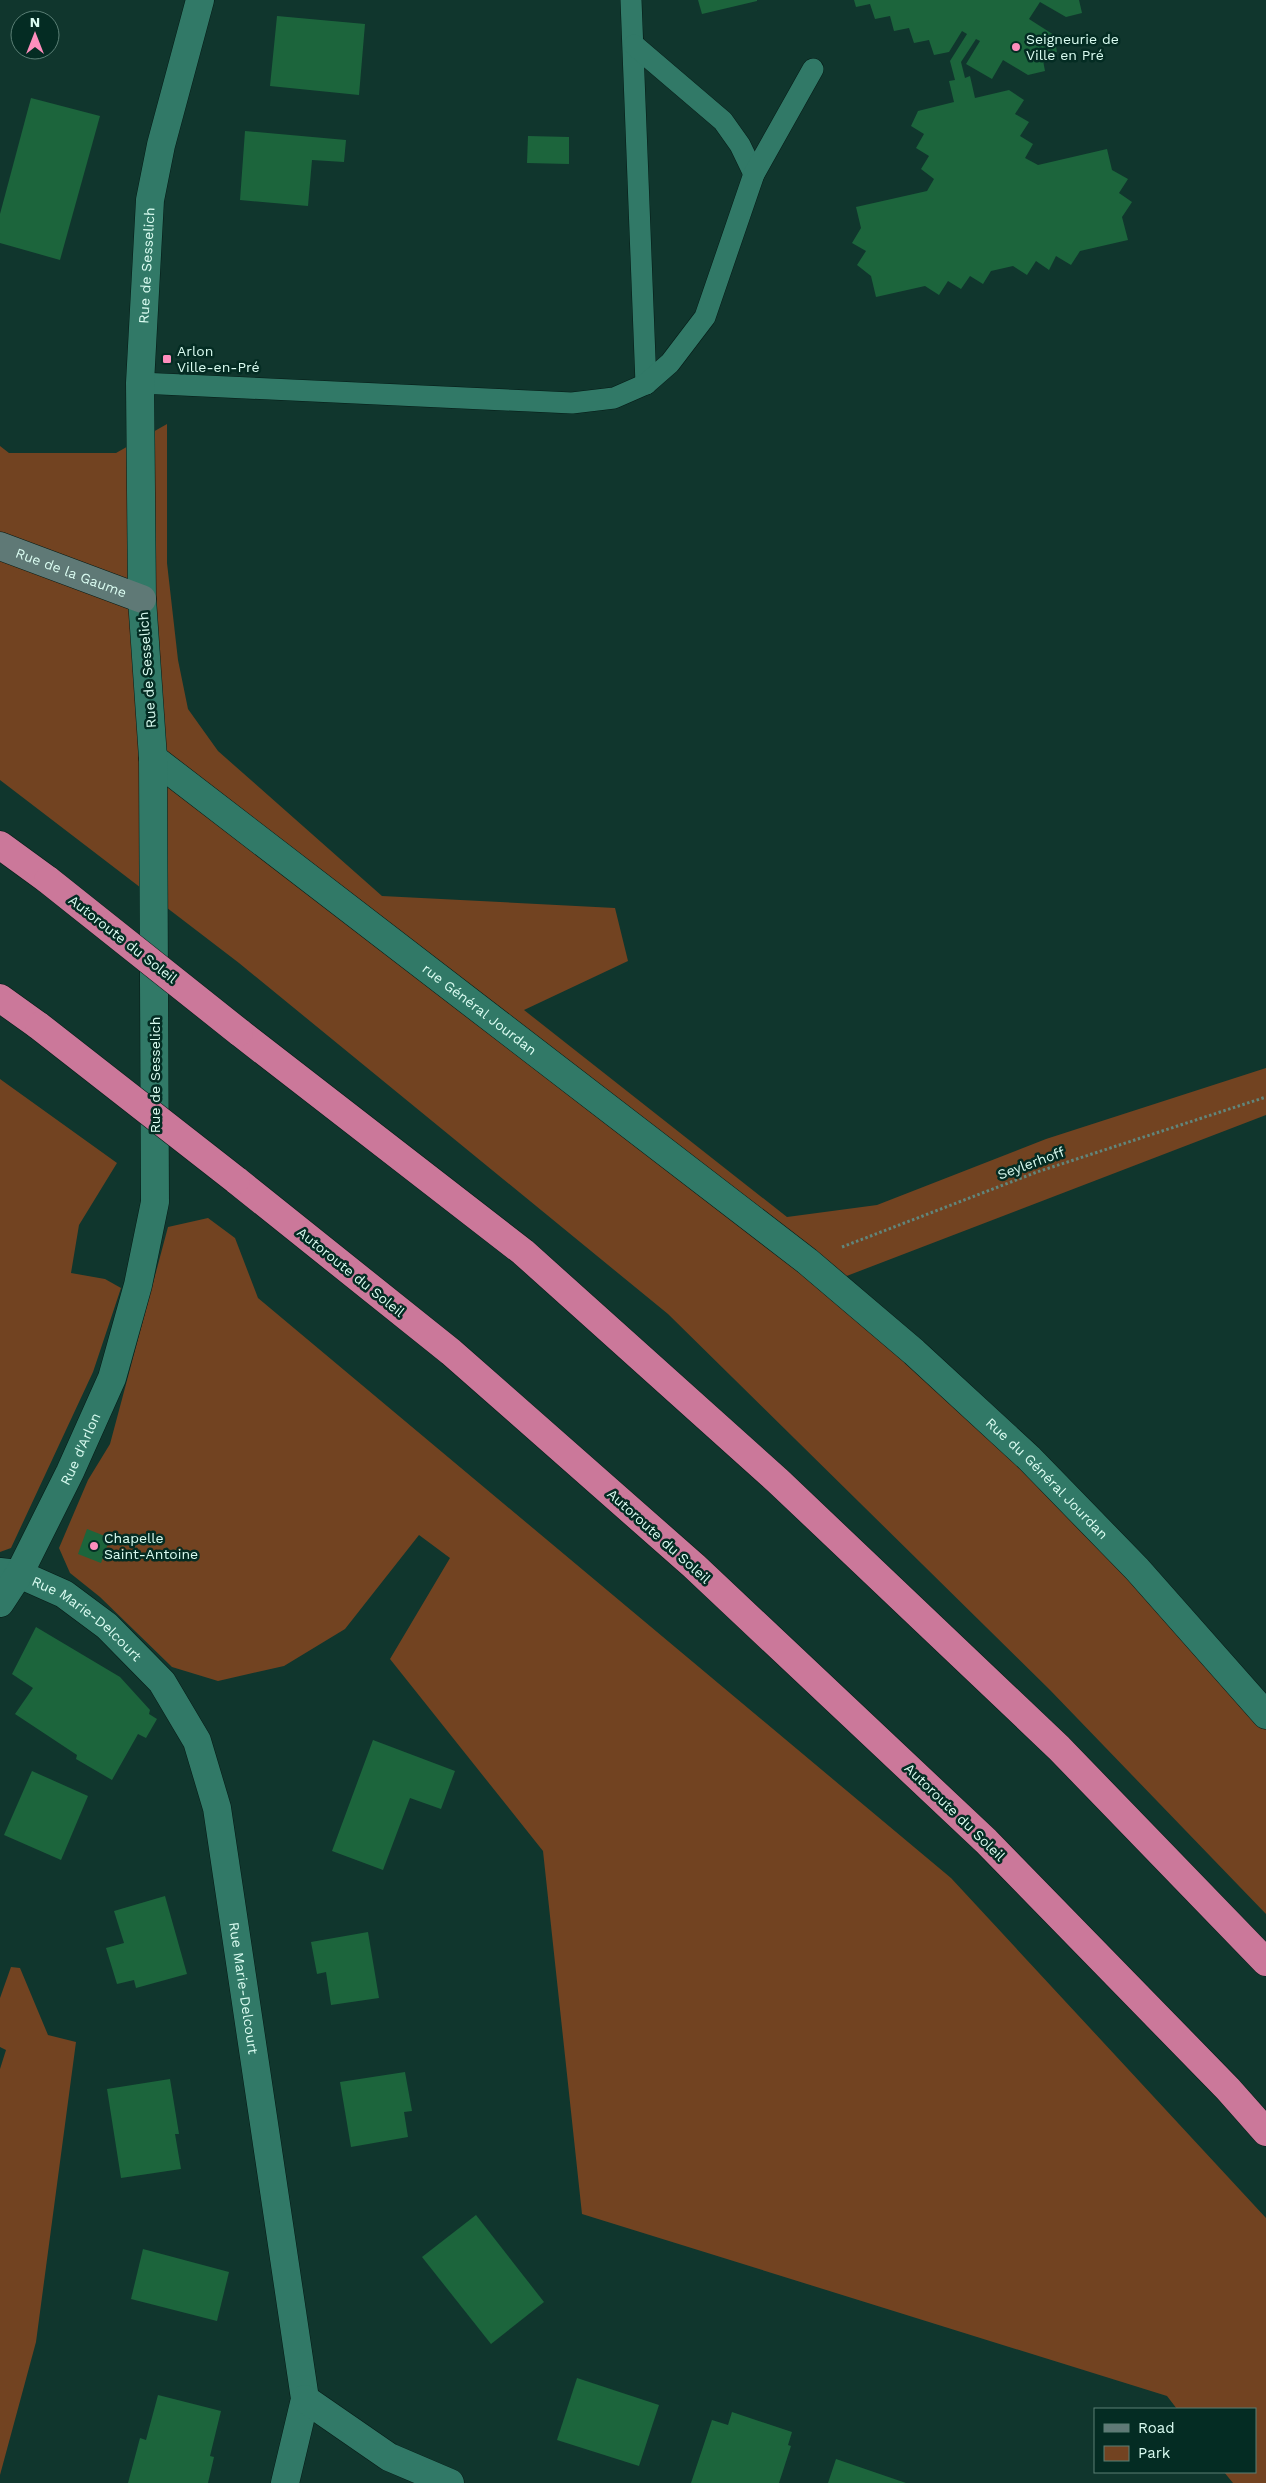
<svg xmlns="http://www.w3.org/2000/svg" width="1266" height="2483" viewBox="0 0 1266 2483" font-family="'Work Sans',sans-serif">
<rect width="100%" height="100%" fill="#10362d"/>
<g fill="#724321">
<polygon points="167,424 167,563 178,660 188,709 218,751 382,896 615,908 628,961 524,1010 787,1217 877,1205 1046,1139 1266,1068 1266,1115 831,1282 914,1352 1266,1715 1266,1914 1050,1690 668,1314 239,963 0,780 0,446 9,453 116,453"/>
<polygon points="0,1079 117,1163 79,1225 71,1273 105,1279 121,1288 93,1372 11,1548 0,1552"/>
<polygon points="208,1218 235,1238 258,1298 951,1878 1266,2218 1266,2483 1233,2483 1224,2472 1255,2472 1255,2409 1177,2409 1167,2396 582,2214 543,1851 390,1659 450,1558 419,1535 345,1629 284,1666 218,1681 172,1667 100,1597 70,1573 59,1548 88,1480 110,1444 168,1227"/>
<polygon points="11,1967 20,1968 48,2035 76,2042 36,2342 0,2475 0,2069 6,2050 0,2047 0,1998"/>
</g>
<g fill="#1c653c">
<polygon points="698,0 757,0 757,1 702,14"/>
<polygon points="854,0 1079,0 1082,13 1066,17 1040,2 1029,19 1054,35 1057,52 1042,55 1045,71 1028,75 1003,60 992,79 966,64 980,41 976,39 961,62 965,78 970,76 975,98 1009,90 1024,100 1015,114 1029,122 1020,136 1033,144 1025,158 1038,165 1107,149 1112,170 1128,179 1119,193 1132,202 1122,217 1128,240 1080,251 1071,265 1056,256 1049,270 1036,261 1027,275 1013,266 991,271 983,284 970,276 961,289 948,281 939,295 925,286 876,297 871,276 857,265 866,251 852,243 861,228 856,207 927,191 934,179 921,169 929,156 916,148 924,134 911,126 918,111 954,102 949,81 955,80 950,61 967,34 962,31 949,52 934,55 929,40 914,43 909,28 894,31 890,16 875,19 870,4 856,7"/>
<polygon points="277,16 365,24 359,95 270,86"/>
<polygon points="31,98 100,116 60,260 0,243 0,214"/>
<polygon points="245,131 346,140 344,162 312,160 308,206 240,200"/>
<polygon points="528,136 569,137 569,164 527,163"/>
<polygon points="87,1529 110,1538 101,1563 78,1554"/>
<polygon points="36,1627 120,1677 150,1710 149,1714 157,1719 146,1738 138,1734 112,1780 76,1759 77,1755 15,1714 33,1688 12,1674"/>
<polygon points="373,1740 455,1771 441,1809 410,1798 383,1870 332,1851"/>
<polygon points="32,1771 88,1796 61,1860 4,1835"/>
<polygon points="165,1896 187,1974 136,1988 134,1980 117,1984 106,1948 124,1943 114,1911"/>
<polygon points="368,1932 379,1998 331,2005 326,1972 317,1974 311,1942"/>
<polygon points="405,2072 412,2111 404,2112 408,2137 351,2147 340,2082"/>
<polygon points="170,2079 179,2134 175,2134 181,2169 121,2178 107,2089"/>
<polygon points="476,2215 544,2302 491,2344 422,2257"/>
<polygon points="143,2249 229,2272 217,2321 131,2299"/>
<polygon points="577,2378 659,2405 639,2466 557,2440"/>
<polygon points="158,2395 221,2411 210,2456 214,2457 208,2483 128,2483 140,2438 146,2440"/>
<polygon points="732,2412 792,2432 788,2445 791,2446 779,2483 691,2483 712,2420 728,2425"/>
<polygon points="836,2459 906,2483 828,2483"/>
</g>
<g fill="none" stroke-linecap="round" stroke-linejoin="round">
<g stroke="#051b16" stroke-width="22">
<g id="service">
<polyline points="631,0 646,384"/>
<polyline points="634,45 723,121 740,145 754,174"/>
<polyline points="140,383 572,403 614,398 646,384 670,363 705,317 754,174 813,69"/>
</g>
</g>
<g stroke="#051b16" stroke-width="29">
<g id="minor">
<path id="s1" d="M0 1572 19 1574 64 1594 107 1626 162 1682 197 1741 217 1808 305 2399 285 2483"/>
<polyline points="305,2399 389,2457 450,2483"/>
</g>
</g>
<g stroke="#051b16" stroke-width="29">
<g id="tertiary">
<path id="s2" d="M153 758 807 1261 914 1352 1029 1458 1137 1569 1266 1715"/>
<path id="s3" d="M0 1603 19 1574 70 1472 112 1378 138 1285 155 1202 153 758 142 599 140 383 150 200 161 145 200 0"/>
</g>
</g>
<g stroke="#051b16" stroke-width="29">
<g id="secondary">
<path id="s4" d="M0 546 142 599"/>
</g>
</g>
<g stroke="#051b16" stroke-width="29">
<g id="motorway">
<polyline points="0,845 48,880"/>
<polyline points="0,998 39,1026"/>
<polyline points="239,1032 523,1252 778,1481 1059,1748 1266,1962"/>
<polyline points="236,1180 451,1352 694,1566 986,1841 1228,2089 1266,2132"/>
</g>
</g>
<polyline stroke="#61867c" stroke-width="3" stroke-dasharray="2.5 2.5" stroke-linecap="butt" points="842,1247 1037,1172 1266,1097"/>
<use href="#service" stroke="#317967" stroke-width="21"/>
<use href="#minor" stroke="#317967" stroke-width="28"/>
<use href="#tertiary" stroke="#317967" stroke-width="28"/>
<use href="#secondary" stroke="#5f7976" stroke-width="28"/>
<use href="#motorway" stroke="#cb789a" stroke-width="28"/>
<g stroke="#051b16" stroke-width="29" stroke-linecap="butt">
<g id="motorway-bridge">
<polyline points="48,880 239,1032"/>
<polyline points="39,1026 236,1180"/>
</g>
</g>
<use href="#motorway-bridge" stroke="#cb789a" stroke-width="28"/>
</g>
<g fill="#fe8ebd" stroke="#042c23" stroke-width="2">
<circle cx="1016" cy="47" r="5"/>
<rect x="162" y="354" width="10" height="10" rx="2.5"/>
<circle cx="94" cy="1546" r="5"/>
</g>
<g text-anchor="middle" stroke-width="5" stroke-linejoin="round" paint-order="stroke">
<g font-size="14" fill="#dafcf1" stroke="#042c23" text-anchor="start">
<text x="1026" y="44">Seigneurie de<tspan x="1026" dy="16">Ville en Pré</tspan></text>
<text x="177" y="356">Arlon<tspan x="177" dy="16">Ville-en-Pré</tspan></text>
<text x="104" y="1543">Chapelle<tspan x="104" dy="16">Saint-Antoine</tspan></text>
</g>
<g font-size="14" fill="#dafcf1" stroke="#042c23">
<text dy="5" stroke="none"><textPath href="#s3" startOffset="1370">Rue de Sesselich</textPath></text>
<text dy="5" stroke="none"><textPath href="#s4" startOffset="76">Rue de la Gaume</textPath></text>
<text transform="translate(147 670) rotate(-94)" y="5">Rue de Sesselich</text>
<text transform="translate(123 939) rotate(38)" y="5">Autoroute du Soleil</text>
<text dy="5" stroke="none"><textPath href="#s2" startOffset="412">rue Général Jourdan</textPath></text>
<text transform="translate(155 1075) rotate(-90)" y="5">Rue de Sesselich</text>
<text transform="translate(1031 1163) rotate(-20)" y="5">Seylerhoff</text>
<text transform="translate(351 1272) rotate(39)" y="5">Autoroute du Soleil</text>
<text dy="5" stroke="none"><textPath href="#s3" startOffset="174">Rue d'Arlon</textPath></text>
<text dy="5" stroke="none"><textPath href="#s2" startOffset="1149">Rue du Général Jourdan</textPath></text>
<text transform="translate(659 1536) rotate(42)" y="5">Autoroute du Soleil</text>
<text dy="5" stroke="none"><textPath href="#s1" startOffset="101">Rue Marie-Delcourt</textPath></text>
<text transform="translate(955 1812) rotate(44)" y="5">Autoroute du Soleil</text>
<text dy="5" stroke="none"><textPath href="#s1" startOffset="521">Rue Marie-Delcourt</textPath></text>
</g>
</g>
<rect x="1094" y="2408" width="162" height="65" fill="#042c23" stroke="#5a7f75"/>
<rect x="1104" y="2424" width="25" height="8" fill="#5f7976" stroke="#5a7f75"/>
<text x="1138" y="2433" font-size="15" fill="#dafcf1">Road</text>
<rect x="1104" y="2446" width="25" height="15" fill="#724321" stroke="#5a7f75"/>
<text x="1138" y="2458" font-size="15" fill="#dafcf1">Park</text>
<g transform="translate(35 35)"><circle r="24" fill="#042c23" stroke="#5a7f75"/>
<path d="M0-4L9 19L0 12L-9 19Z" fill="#fe8ebd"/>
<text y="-8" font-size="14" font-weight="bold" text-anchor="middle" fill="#dafcf1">N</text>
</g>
</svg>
